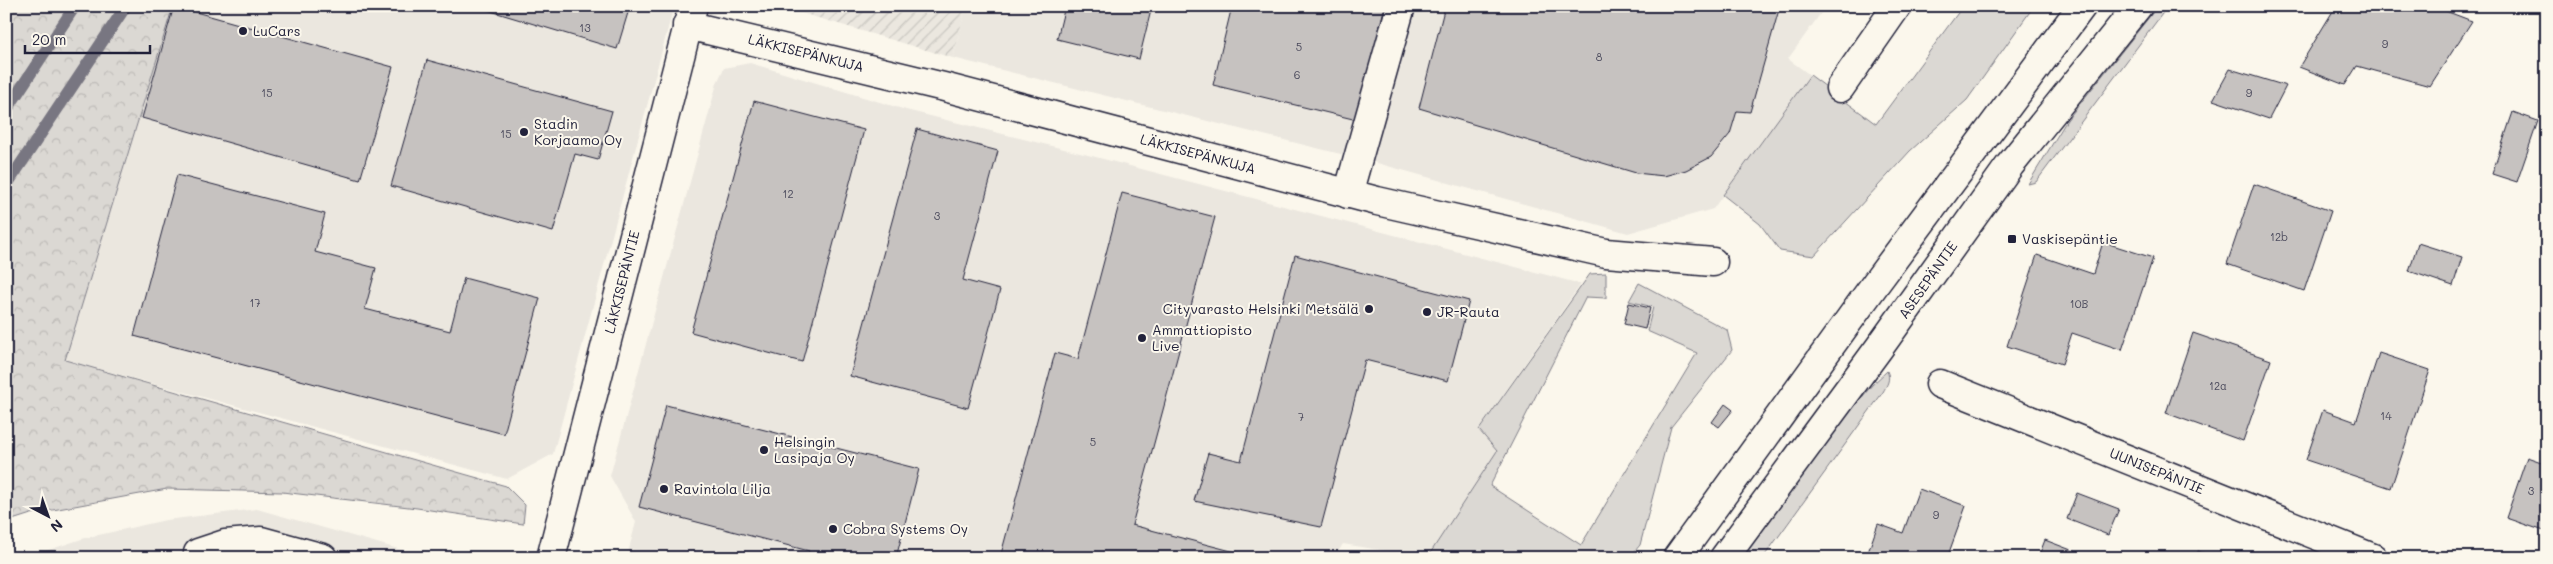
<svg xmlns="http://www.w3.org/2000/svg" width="2553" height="564" viewBox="0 0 2553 564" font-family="Mali,sans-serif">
<defs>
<pattern id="industrial-furrows" width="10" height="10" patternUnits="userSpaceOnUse" patternTransform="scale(1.25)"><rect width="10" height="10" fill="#ebe7df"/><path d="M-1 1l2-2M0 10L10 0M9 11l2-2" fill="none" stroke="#c9c6c0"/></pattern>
<pattern id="forest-crowns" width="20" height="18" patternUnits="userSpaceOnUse" patternTransform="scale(1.25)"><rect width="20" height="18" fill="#dbd8d3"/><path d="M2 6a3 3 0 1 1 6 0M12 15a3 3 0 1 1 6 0" fill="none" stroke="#bcb9b6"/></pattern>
</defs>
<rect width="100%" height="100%" fill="#fbf7ec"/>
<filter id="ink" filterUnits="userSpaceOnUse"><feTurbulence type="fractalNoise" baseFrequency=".02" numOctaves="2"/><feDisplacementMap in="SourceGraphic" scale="10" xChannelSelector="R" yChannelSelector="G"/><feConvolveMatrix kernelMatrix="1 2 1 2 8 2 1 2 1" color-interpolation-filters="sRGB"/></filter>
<g filter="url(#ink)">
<g fill="#ebe7df">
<polygon points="173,6 674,6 553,454 507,479 65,360"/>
<polygon points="966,6 1826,6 1788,59 1810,75 1713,209 1628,233 1377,163 953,58"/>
<polygon points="750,63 906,110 1088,155 1581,284 1479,429 1497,451 1427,558 1406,558 1386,551 1343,544 1334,558 646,558 628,553 636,522 610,476 717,83 724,68"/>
<polygon points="257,509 430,558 24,558 85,538 166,520"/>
</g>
<polygon fill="url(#industrial-furrows)" points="778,6 966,6 953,58"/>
<g fill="#dbd8d3" stroke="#7e7d87">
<polygon points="1963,6 2034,6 1967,100 1910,151 1814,256 1780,251 1760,224 1723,195 1810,75 1876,124"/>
<polygon points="2158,6 2165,6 2165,10 2036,182 2028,184 2067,120"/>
<polygon points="1606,273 1606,298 1586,297 1490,486 1581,545 1697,353 1647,331 1653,307 1629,301 1639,283 1727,330 1732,350 1671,427 1640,545 1629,558 1427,558 1497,451 1479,430 1590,274"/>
<path d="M1887 371C1891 379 1887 385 1883 392L1763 558H1740L1842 422 1872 385Z"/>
</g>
<polygon fill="url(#forest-crowns)" stroke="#7e7d87" points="13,6 173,6 65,360 506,486 525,505 523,524 417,508 282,492 167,489 31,514 6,522 6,17"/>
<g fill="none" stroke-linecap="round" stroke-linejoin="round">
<g stroke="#787681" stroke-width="12">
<polyline points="6,111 75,6"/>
<polyline points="6,186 126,6"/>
</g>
</g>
<g fill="#c6c2c0" stroke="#22223b">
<polygon points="174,6 393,67 360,180 142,118"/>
<polygon points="474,6 630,6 617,49"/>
<polygon points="1065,6 1152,6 1139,59 1057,39"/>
<polygon points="1232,6 1264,6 1273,9 1274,6 1385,6 1357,120 1213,85"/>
<polygon points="1445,6 1780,6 1750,112 1737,111 1730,134 1711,157 1686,170 1664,176 1636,173 1419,108"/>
<polygon points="2336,6 2445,6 2443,10 2472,21 2430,86 2357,66 2345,85 2299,67"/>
<polygon points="427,60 612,111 598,160 575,154 553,232 391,186"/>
<polygon points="2230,69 2286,86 2269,119 2213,100"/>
<polygon points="754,101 864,130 802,362 691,332"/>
<polygon points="2513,112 2538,121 2517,182 2492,174"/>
<polygon points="917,129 998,151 963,280 1000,290 968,408 850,376"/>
<polygon points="177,175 325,214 315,252 376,268 365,309 450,331 464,278 540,298 504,434 134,336"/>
<polygon points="2254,184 2331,211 2304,291 2227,264"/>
<polygon points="1122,193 1215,217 1132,525 1239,553 1238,558 1000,558 1055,353 1078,359"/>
<polygon points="2103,242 2153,258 2122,350 2072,333 2062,364 2007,346 2037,255 2093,274"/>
<polygon points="2418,243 2462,257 2453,286 2409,271"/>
<polygon points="1295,255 1469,301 1448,381 1365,360 1321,527 1194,501 1208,453 1241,461"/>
<polygon points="1629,303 1650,308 1645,329 1624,324"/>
<polygon points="2193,333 2271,360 2243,441 2166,413"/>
<polygon points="2379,353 2430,370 2391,488 2306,460 2323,410 2356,422"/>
<polygon points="1725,404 1733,410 1719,427 1712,422"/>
<polygon points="666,405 919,469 896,558 808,558 809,551 639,507"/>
<polygon points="2527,457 2547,464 2547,532 2506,518"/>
<polygon points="1919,489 1966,506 1947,558 1866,558 1878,524 1903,533"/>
<polygon points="2077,493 2119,509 2108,535 2067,519"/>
<polygon points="2045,540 2092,558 2038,558"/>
<polygon points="2198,551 2216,558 2196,558"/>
</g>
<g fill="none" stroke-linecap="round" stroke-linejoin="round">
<g stroke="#22223b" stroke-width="31">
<g id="minor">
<polyline points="687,25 944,87 1377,201 1606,253 1713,262"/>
<polyline points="1840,88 1897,6"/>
<polyline points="1348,194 1401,6"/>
<polyline points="1940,384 2373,558"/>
<polyline points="198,553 225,544 261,541 323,558"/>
<polyline points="551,558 693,6"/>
</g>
</g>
<g stroke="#22223b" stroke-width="31">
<g id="major">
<polyline points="1677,558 1876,283 2082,6"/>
<polyline points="1724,558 1879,348 2010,165 2138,6"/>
</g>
</g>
<use href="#minor" stroke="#fbf7ec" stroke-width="28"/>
<use href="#major" stroke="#fbf7ec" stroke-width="28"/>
</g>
</g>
<g fill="#22223b" stroke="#fbf7ec" stroke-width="2">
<circle cx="243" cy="31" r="5"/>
<circle cx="524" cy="132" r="5"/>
<rect x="2007" y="234" width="10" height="10" rx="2.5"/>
<circle cx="1369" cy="309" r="5"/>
<circle cx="1427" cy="312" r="5"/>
<circle cx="1142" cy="338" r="5"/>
<circle cx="764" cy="450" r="5"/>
<circle cx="664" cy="489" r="5"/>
<circle cx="833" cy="529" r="5"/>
</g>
<g text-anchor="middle" stroke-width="4" stroke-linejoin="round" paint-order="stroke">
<g font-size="11" fill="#4b4a5c">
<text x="585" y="32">13</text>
<text x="2385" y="48">9</text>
<text x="1299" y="51">5</text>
<text x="1599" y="61">8</text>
<text x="1297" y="79">6</text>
<text x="267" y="97">15</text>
<text x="2249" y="97">9</text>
<text x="506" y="138">15</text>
<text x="788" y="198">12</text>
<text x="937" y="220">3</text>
<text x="2279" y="241">12b</text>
<text x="255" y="307">17</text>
<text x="2079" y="308">10B</text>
<text x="2218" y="390">12a</text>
<text x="2386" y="420">14</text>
<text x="1301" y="421">7</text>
<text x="1093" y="446">5</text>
<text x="2531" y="495">3</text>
<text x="1936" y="519">9</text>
</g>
<g font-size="14" fill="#22223b" stroke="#fbf7ec" text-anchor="start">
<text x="253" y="36">LuCars</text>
<text x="534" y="129">Stadin<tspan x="534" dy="16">Korjaamo Oy</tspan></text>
<text x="2022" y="244">Vaskisepäntie</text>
<text x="1359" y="314" text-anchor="end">Cityvarasto Helsinki Metsälä</text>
<text x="1437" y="317">JR-Rauta</text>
<text x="1152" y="335">Ammattiopisto<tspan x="1152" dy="16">Live</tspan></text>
<text x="774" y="447">Helsingin<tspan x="774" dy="16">Lasipaja Oy</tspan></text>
<text x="674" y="494">Ravintola Lilja</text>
<text x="843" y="534">Cobra Systems Oy</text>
</g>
<g font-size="14" fill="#22223b" stroke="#fbf7ec">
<text transform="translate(806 53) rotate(14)" y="5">LÄKKISEPÄNKUJA</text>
<text transform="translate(1198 154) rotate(15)" y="5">LÄKKISEPÄNKUJA</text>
<text transform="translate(1928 280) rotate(-55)" y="5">ASESEPÄNTIE</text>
<text transform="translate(622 282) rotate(-76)" y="5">LÄKKISEPÄNTIE</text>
<text transform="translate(2157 471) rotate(22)" y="5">UUNISEPÄNTIE</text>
</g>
</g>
<rect width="2553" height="564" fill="none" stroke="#fbf7ec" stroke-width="25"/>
<rect x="12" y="12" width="2528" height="539" fill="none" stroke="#22223b" stroke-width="2" filter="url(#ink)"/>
<g transform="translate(48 516) rotate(139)" stroke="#fbf7ec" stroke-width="4" paint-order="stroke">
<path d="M0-4L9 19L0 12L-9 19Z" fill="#22223b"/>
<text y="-8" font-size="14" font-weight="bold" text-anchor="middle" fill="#22223b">N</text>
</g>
<path d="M25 45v8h125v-8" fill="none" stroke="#22223b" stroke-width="2.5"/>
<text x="32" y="45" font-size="15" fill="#22223b" stroke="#fbf7ec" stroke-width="4" paint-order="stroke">20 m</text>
</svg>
